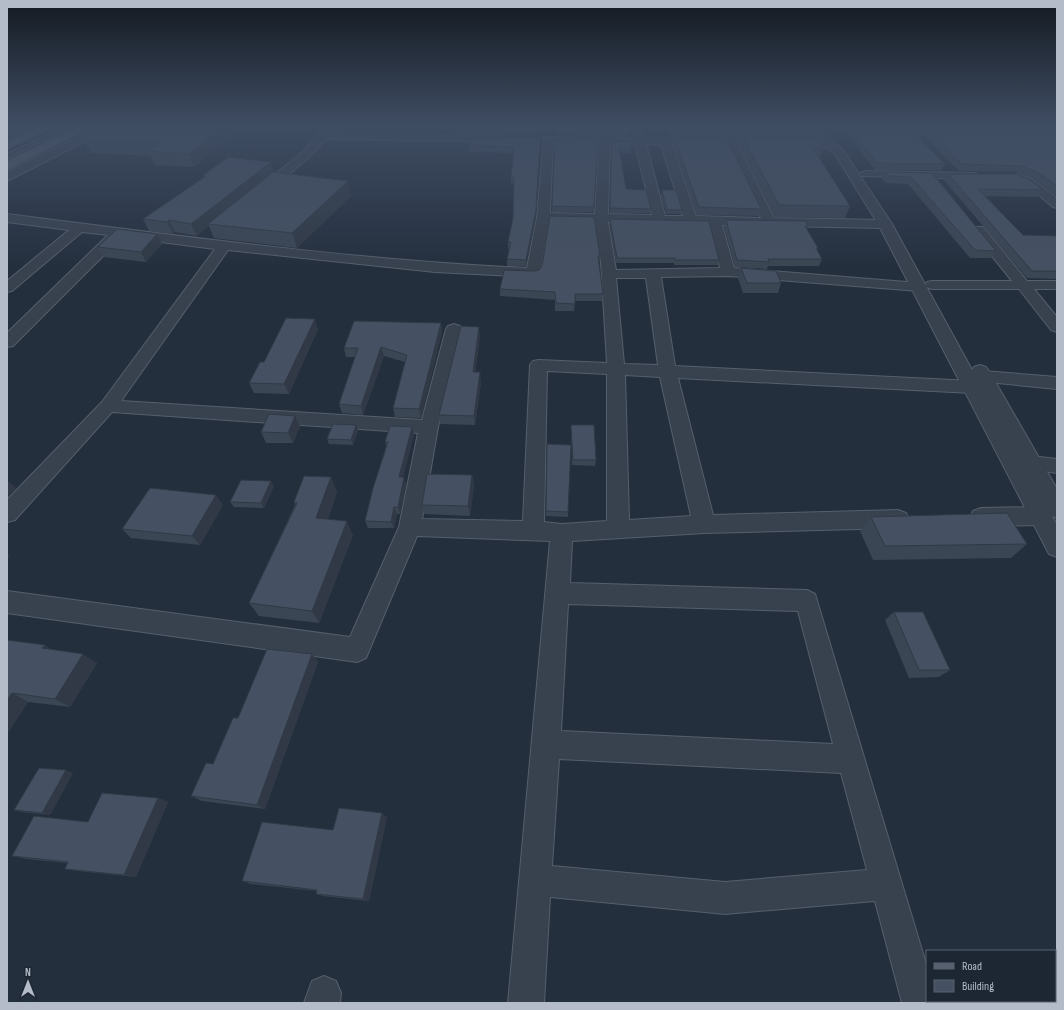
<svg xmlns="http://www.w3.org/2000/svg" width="1064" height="1010" viewBox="0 0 1064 1010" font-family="'Sofia Sans Condensed',sans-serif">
<rect width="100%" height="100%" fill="#242f3e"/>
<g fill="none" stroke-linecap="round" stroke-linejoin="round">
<g stroke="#565f6c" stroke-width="2">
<polygon id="service" points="68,125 74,125 7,158 7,154"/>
</g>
<g stroke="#565f6c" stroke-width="2">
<g id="minor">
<polygon points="329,125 337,125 338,127 333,133 499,136 504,139 499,142 327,139 306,160 266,193 258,193 256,190 258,187 298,156"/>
<path d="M631 125H641L645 138 724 140 717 125H727L735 140 834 143 835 145 834 147 830 148 738 146 774 218 885 220 891 224 885 228 722 225 734 268 919 283 925 285 927 282 932 281H1012L971 230 973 227H983L1027 281H1057V289H1034L1057 317V332L1051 330 1019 289H932L926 287 924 290 919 291 728 276 661 277 675 366 972 381 978 383 981 387 978 391 972 393 678 378 713 515 898 510 906 513 909 519 906 525 898 528 704 533 572 541 570 583 807 590 815 594 927 967V1001H937L938 1003H902L875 901 725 914 550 897 544 1003H508L550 541 417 536 366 658 357 662 7 613V591L350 637 399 527 418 433 112 412 15 520 7 522V500L102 402 215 249 122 237 13 346 7 347V333L108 235 82 232 12 291 7 292V281L69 230 7 222V214C180 236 353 260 527 268L537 217 544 137 634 138ZM553 142 599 143 595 214 550 213ZM610 144H635L652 215 608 214ZM646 144 661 145 683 216H665ZM672 145 727 146 761 218 696 216ZM549 221 595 222 601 263 607 363 539 360 533 361 530 365 523 521 422 519 438 427 462 329 460 326 454 324 448 326 446 329 422 420 121 401 228 250 435 272 533 277 538 276 540 273ZM608 222 709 224 720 268 616 270ZM616 278H646L658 365 624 364ZM547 371 607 374V521L562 524 544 522ZM625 375 660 377 691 516 629 520ZM568 604 798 611 833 744 561 731ZM559 759 841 773 867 870 725 882 552 866Z"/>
<polygon points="865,171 975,173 981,176 975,179 861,176 859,174"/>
<polygon points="1018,174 1032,179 1057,198 1057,208 1053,207 1024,183 1012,177 1014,175"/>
<polygon points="983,371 1057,377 1057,389 977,381 974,377 977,373"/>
<polygon points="1031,456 1057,459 1057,473 1024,468 1021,463 1024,458"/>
<polygon points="1040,507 1048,510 1051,516 1048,522 1040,525 981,526 973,523 970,517 973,511 981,508"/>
<polygon points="324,976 336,981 341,993 340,1003 304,1003 312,981"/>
</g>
</g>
<g stroke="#565f6c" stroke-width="2">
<g id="tertiary">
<polygon points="22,125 37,125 7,139 7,132"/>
<polygon points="103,125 117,125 7,181 7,172"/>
<polygon points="799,125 811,125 843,150 892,224 972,370 974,367 980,365 986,367 989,371 1057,489 1057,518 1052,516 1057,525 1057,557 1049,554 878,224 835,154"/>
</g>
</g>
<g stroke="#414a57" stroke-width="2">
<g id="primary">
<polygon points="44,125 58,125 7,149 7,142"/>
<polygon points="81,125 95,125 7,170 7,161"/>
</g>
</g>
<use href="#service" fill="#38414e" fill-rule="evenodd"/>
<use href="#minor" fill="#38414e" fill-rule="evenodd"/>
<use href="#tertiary" fill="#38414e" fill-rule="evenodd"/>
<use href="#primary" fill="#56606e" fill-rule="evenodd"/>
</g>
<g fill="#3b4654">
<polygon points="104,125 244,125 194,167 155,165 150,156 91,153 83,139"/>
<polygon points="544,125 542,135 454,135 453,131"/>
<polygon points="553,125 628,125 629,132 628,136 554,135"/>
<polygon points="642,125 719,125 723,134 722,138 670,137 667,128 643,128"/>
<polygon points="728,125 799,125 806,135 806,137 823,148 819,158 850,206 845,218 775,217 740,148 743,139 736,139"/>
<polygon points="840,125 1014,125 1057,127 1057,196 1033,178 1017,172 959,171 924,136 918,136 945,164 941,170 875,170"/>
<polygon points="555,139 598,139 594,212 552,212"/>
<polygon points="675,140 761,209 759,216 697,215 674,147"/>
<polygon points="612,141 632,148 631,153 620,153 626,189 651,209 650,213 610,213"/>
<polygon points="540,144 536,217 526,266 507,266 507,259 510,249 508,249 508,242 513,218 514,183 511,183 511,177 514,153 469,152 469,146"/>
<polygon points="274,172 352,195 297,248 214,238 209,226 197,236 175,232 173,234 149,231 143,219 204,177 203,175"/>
<polygon points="885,172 932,173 996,251 991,258 970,258 908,184 886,183 882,179"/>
<polygon points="948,174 1043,190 1038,197 984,196 1023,235 1057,236 1057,279 1027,278 944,180"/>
<polygon points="662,190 682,210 681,214 666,214 661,195"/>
<polygon points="550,216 600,256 599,263 603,294 602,301 575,301 574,311 555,311 555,300 500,296 500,289 533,271 539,270 542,266"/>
<polygon points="610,219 719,260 718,265 674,265 674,263 616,263 610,224"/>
<polygon points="726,220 808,226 807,229 818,248 817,251 822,259 819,266 768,266 767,269 735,267 724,227"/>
<polygon points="157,234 162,244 146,262 104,257 98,247"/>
<polygon points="741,268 781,283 778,293 743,293 738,278"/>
<polygon points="441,323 442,332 421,418 395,417 393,408 405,362 384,356 363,415 342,413 339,404 355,357 346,357 344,348"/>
<polygon points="318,329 289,394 254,393 249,383 264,362"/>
<polygon points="480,336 475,372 481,382 475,425 440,424 439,415"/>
<polygon points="356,425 358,430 353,445 329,444 327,439"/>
<polygon points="571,425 596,460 595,466 572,465 571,430"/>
<polygon points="300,426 293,443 266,443 261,432"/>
<polygon points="414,434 403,477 406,484 400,514 397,514 394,528 368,528 365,521 386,446 385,442"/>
<polygon points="547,444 568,512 568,517 546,516"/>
<polygon points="472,475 474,485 470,516 424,514 422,505"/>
<polygon points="274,486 264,508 234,507 230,502"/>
<polygon points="337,492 328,519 353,535 319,623 259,616 249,603 295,505 294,502"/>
<polygon points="223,505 200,545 131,538 122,529"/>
<polygon points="871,517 1027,544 1011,558 873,560 860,531"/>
<polygon points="894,612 950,670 939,677 909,678 885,620"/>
<polygon points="7,640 53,650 97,663 70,707 28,702 7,734"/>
<polygon points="312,654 318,662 265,809 202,801 191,796 213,764 238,718"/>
<polygon points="73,773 50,815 22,812 14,810"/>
<polygon points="158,798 168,802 136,877 78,871 65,869 67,863 27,859 12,856 88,822"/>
<polygon points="387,817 369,901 323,896 316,894 317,891 251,884 242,881 333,830"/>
</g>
<g fill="#303945">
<polygon points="223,125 244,125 194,167 189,154"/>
<polygon points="540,138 536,217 526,266 526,260"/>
<polygon points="271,162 275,173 208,224 209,226 197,236 191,224"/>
<polygon points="348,181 352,195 297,248 292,233"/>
<polygon points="169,220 175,232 173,234 167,222"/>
<polygon points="157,234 162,244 146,262 141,252"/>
<polygon points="315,319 318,329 289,394 284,384"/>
<polygon points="441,323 442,332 421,418 419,409"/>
<polygon points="479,327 480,336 474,382 473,372"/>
<polygon points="381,347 384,356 363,415 361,406"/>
<polygon points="480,372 481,382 475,425 474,416"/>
<polygon points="295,416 300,426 293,443 288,433"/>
<polygon points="356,425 358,430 353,445 351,440"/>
<polygon points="412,427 414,434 401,484 399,477"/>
<polygon points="472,475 474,485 470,516 468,506"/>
<polygon points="331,477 337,492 323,532 316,518"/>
<polygon points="404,477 406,484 400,514 398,507"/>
<polygon points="7,480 16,488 7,497"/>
<polygon points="271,481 274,486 264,508 261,503"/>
<polygon points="216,495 223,505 200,545 192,536"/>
<polygon points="394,507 397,514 394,528 391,522"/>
<polygon points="347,521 353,535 319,623 312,611"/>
<polygon points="7,554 10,556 7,559"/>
<polygon points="45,645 60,654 42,648"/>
<polygon points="83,654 97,663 70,707 55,699"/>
<polygon points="312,654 318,662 265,809 257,805"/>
<polygon points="12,693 28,702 7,734 7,700"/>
<polygon points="66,770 73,773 50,815 42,813"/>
<polygon points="158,798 168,802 136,877 124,875"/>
<polygon points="382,813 387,817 369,901 363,899"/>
</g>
<g fill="#455162" stroke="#303945">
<polygon points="104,125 223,125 189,154 148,151 158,143 83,139"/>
<polygon points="455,125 543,125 542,130 453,131"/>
<polygon points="554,125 628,125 629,132 555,130"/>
<polygon points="668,125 719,125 723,134 670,133"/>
<polygon points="732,125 799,125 806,135 737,134"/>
<polygon points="846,125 868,125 874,128 937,129 940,127 939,125 1014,125 1057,127 1057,186 1037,172 1021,166 962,164 927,131 919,131 916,135 945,164 877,163"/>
<polygon points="743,137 815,138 823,148 813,148 850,206 779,205"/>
<polygon points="471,138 540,138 536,210 526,260 507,259 511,242 508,242 513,218 514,177 511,177 514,147 469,146"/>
<polygon points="555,139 598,139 594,207 552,206"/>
<polygon points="675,140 728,141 761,209 699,207"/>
<polygon points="612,141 630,141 632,148 619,148 626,189 646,190 651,209 610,208"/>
<polygon points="229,157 271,162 191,224 169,220 167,222 143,219 206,176 203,175"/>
<polygon points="273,172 348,181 292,233 208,224"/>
<polygon points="885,172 932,173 996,251 975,250 911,177 889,176"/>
<polygon points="948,174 1016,174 1027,178 1043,190 978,189 1023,235 1057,236 1057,271 1032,271"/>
<polygon points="662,190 676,190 682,210 667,210"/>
<polygon points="550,216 594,217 600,256 598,256 603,294 575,294 575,304 556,303 555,292 500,289 504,270 533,271 539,270 542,266"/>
<polygon points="610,219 709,221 719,260 675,260 675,258 617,258"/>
<polygon points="726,220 806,221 808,226 805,226 818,248 816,248 822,259 768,259 769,262 737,260"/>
<polygon points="117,229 157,234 141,252 98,247"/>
<polygon points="741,268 776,271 781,283 747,283"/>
<polygon points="286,318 315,319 284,384 249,383 260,362 264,362"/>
<polygon points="354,321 441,323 419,409 393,408 407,355 381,347 361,406 339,404 358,348 344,348"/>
<polygon points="461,326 479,327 473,372 480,372 474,416 439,415"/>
<polygon points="269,414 295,416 288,433 261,432"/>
<polygon points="333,424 356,425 351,440 327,439"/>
<polygon points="571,425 594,425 596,460 573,460"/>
<polygon points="390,426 412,427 399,477 404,477 398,507 394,507 391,522 365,521 373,488 388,442 385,442"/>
<polygon points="547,444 571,445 568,512 546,511"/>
<polygon points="427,474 472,475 468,506 422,505"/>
<polygon points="304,476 331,477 316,518 347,521 312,611 249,603 297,503 294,502"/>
<polygon points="241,480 271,481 261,503 230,502"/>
<polygon points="150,488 216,495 192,536 122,529"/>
<polygon points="1007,513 1027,544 885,546 871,517"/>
<polygon points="894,612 923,612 950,670 919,670"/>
<polygon points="7,640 45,645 42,648 83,654 55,699 12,693 7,700"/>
<polygon points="267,649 312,654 257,805 191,796 206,763 213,764 233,718 238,718"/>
<polygon points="39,768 66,770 42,813 14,810"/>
<polygon points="102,793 158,798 124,875 65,869 68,862 12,856 34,816 88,822"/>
<polygon points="339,808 382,813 363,899 316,894 317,890 242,881 262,822 333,830"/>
</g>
<linearGradient id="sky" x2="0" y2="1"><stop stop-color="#141a22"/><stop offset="0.47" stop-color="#3f4d63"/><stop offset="1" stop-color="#3f4d63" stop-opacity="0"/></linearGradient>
<rect width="1064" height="267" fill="url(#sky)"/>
<rect width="1064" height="1010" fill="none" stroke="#b4bcc9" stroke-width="16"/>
<rect x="926" y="950" width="130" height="52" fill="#1d2633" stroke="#59626f"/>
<rect x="934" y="963" width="20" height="6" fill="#56606e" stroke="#59626f"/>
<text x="962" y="970" font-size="12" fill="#b4bcc9">Road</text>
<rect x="934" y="980" width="20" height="12" fill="#455162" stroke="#59626f"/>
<text x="962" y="990" font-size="12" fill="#b4bcc9">Building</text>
<g transform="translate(28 982)" stroke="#1d2633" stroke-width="3" paint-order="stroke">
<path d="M0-3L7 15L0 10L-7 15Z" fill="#b4bcc9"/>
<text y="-6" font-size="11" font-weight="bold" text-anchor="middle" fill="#b4bcc9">N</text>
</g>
</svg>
